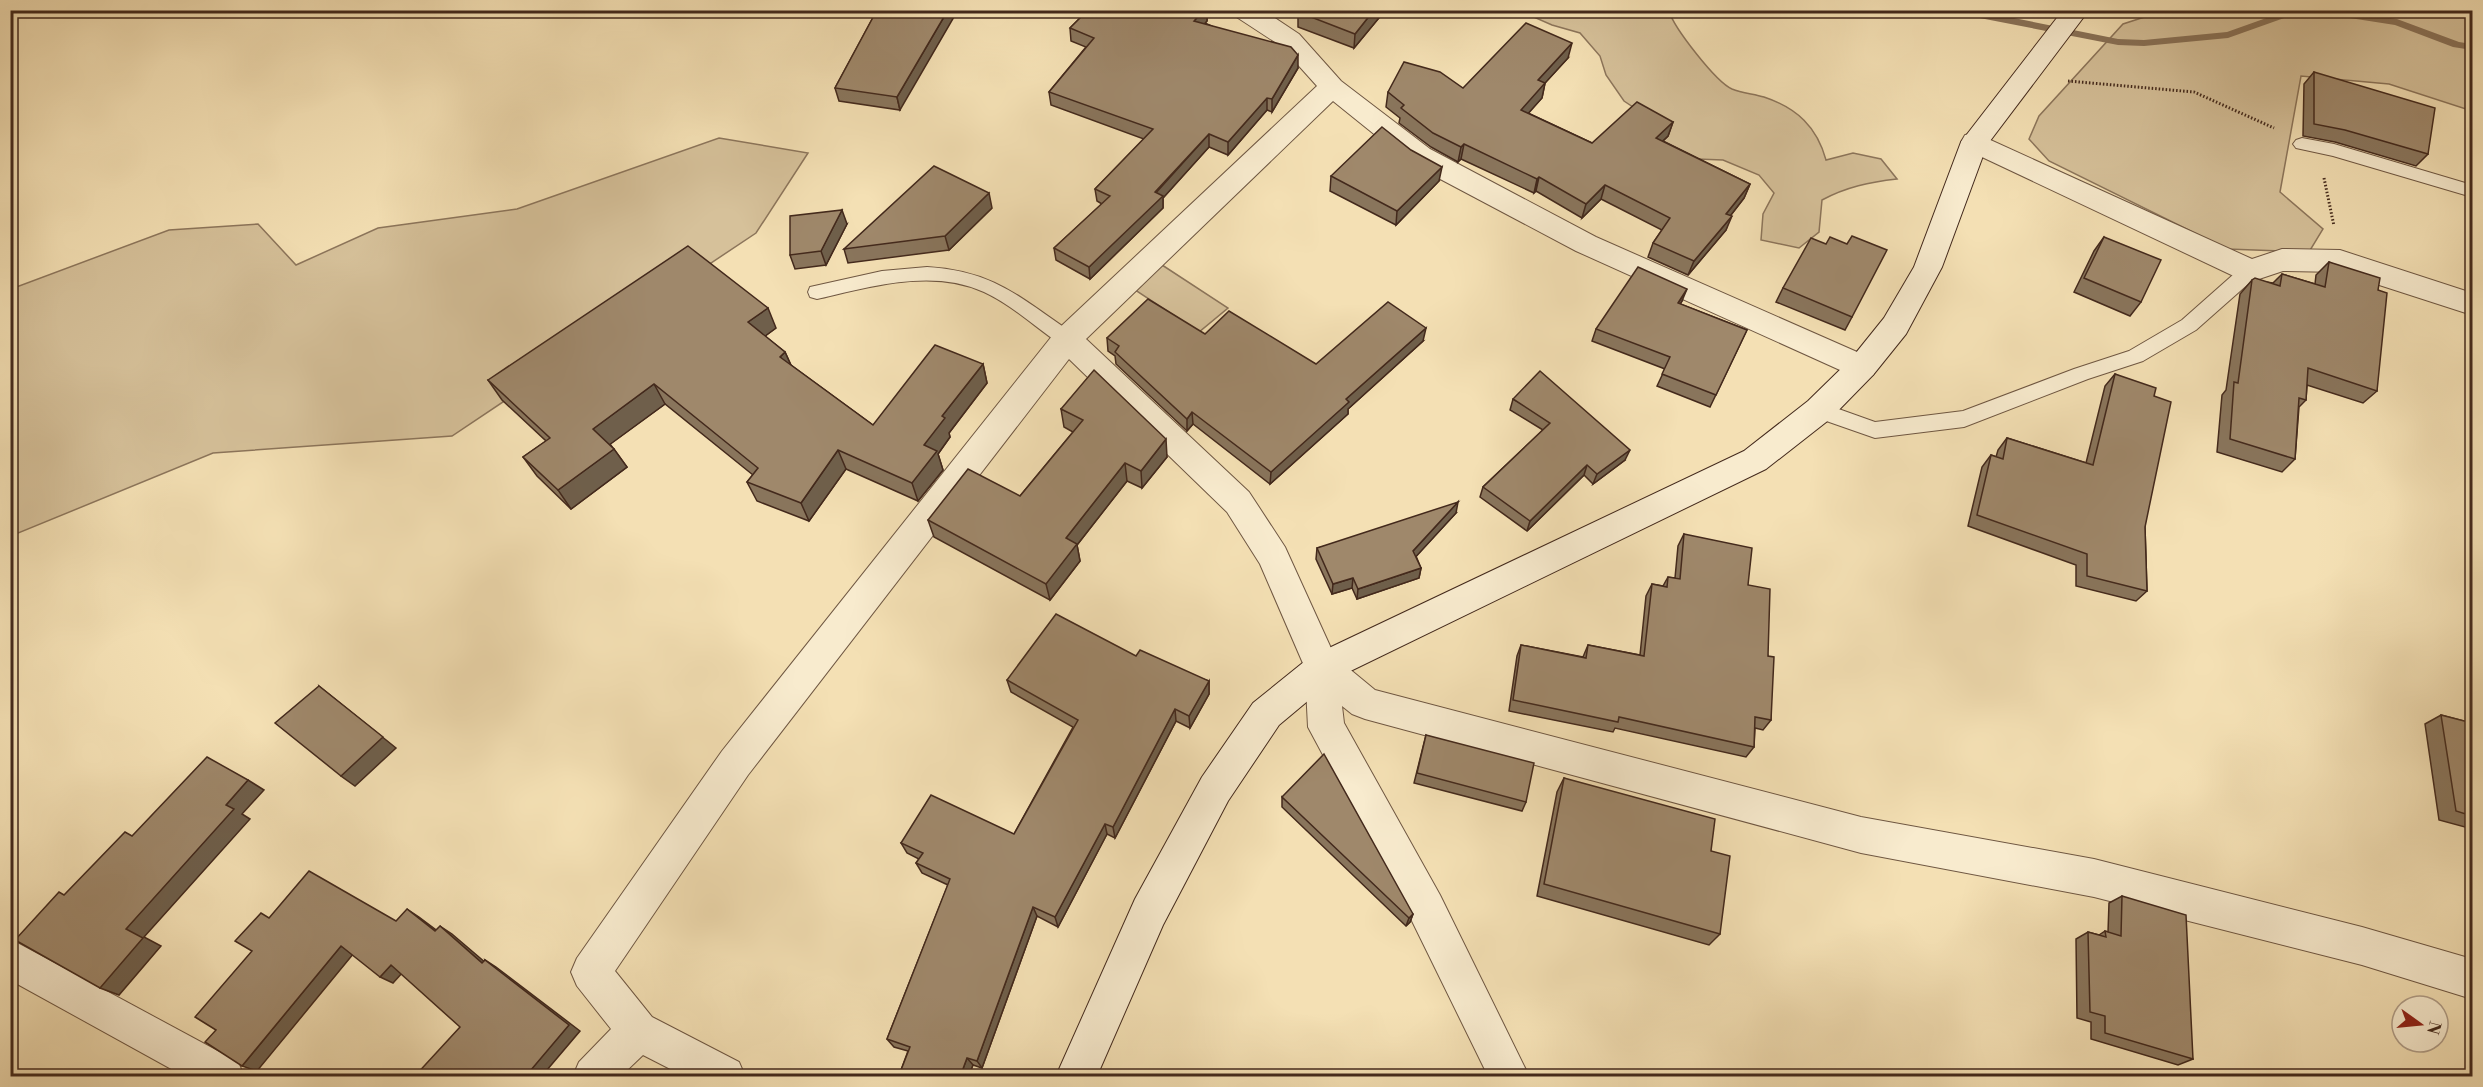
<svg xmlns="http://www.w3.org/2000/svg" width="2483" height="1087" viewBox="0 0 2483 1087" font-family="'Libre Bodoni',serif">
<rect width="100%" height="100%" fill="#f4e0b4"/>
<filter id="stains"><feTurbulence type="fractalNoise" baseFrequency=".00333" numOctaves="4"/><feColorMatrix values="0 0 0 0 .2 0 0 0 0 .09 0 0 0 0 .02 0 0 0 .5 -.17"/></filter>
<radialGradient id="worn" r=".72"><stop offset=".6" stop-color="#630" stop-opacity="0"/><stop offset="1" stop-color="#630" stop-opacity=".3"/></radialGradient>
<g fill="#d6c19a" stroke="#8c755b" stroke-width="1.5">
<path d="M1520 11H1669C1674 28 1716 82 1732 89 1742 93 1754 94 1764 97 1797 108 1817 127 1826 160L1853 153 1881 159 1897 179C1870 182 1846 187 1822 200L1819 232 1799 248 1761 240 1763 214 1774 193 1759 175 1723 160 1697 159 1670 179 1648 117 1624 101 1606 75 1600 56 1580 33 1552 25Z"/>
<polygon points="2163,11 2472,11 2472,111 2389,84 2301,76 2280,192 2323,229 2309,252 2227,249 2049,161 2029,139 2039,116 2123,24"/>
<polygon points="719,138 808,153 756,233 452,436 213,453 11,536 11,289 169,230 258,224 296,265 378,228 517,209"/>
<polygon points="1159,263 1228,308 1199,332 1132,288"/>
</g>
<g fill="none" stroke-linecap="round" stroke-linejoin="round">
<polygon fill="#897258" fill-rule="evenodd" points="1949,10 1974,10 2118,39 2144,40 2227,32 2286,11 2342,10 2397,19 2459,42 2472,44 2472,50 2453,47 2395,25 2337,16 2287,17 2228,38 2144,46 2118,45 1954,13"/>
<g stroke="#6f5742" stroke-width="2">
<g id="lane">
<polygon points="2302,138 2334,144 2472,185 2472,197 2333,156 2296,148 2293,144 2296,140"/>
<polygon points="2250,264 2257,266 2259,271 2257,276 2196,330 2143,361 2088,379 1964,427 1875,438 1812,416 1809,410 1812,404 1819,402 1875,422 1963,411 2074,369 2129,351 2182,320 2243,266"/>
<path d="M927 267C995 271 1020 298 1074 334L1077 339 1074 344 1067 346 1060 344C1035 327 1012 305 984 292 932 268 870 287 817 299L810 297 808 292 810 287 882 271Z"/>
</g>
</g>
<g stroke="#6f5742" stroke-width="2">
<g id="street">
<polygon points="1232,10 1263,10 1299,34 1341,81 1430,149 1596,237 1873,359 1877,367 1873,375 1862,379 1851,375 1576,251 1410,163 1333,101 1086,339 1249,492 1285,547 1335,657 1375,690 1861,817 2094,859 2362,927 2472,959 2472,999 2362,965 2094,897 1861,853 1365,719 1352,714 1342,706 1344,723 1440,895 1529,1076 1488,1076 1412,921 1308,727 1305,668 1260,564 1227,512 1069,359 748,775 615,971 652,1017 739,1062 745,1076 684,1076 643,1055 621,1076 573,1076 579,1062 611,1029 577,986 571,972 577,958 722,751 1056,331 1317,86 1281,46 1235,16"/>
<polygon points="1975,133 2252,259 2282,249 2340,250 2472,293 2472,315 2339,272 2283,271 2250,282 2240,279 1965,149 1961,142 1965,135"/>
<polygon points="10,939 238,1062 244,1076 184,1076 10,980"/>
</g>
</g>
<g stroke="#43291c" stroke-width="2">
<polygon id="secondary" points="2063,10 2089,10 1987,145 1942,267 1906,334 1873,375 1830,419 1766,469 1334,679 1279,725 1228,801 1163,925 1097,1076 1056,1076 1135,899 1202,777 1253,703 1310,657 1744,451 1808,401 1851,359 1884,318 1914,267 1961,142"/>
</g>
<g stroke="#43291c" stroke-width="3" stroke-dasharray="1.5 2" stroke-linecap="butt">
<polyline points="2068,81 2194,92 2274,128"/>
<polyline points="2324,178 2334,226"/>
</g>
<use href="#lane" fill="#f8ebce" fill-rule="evenodd"/>
<use href="#street" fill="#f8ebce" fill-rule="evenodd"/>
<use href="#secondary" fill="#f8ebce" fill-rule="evenodd"/>
</g>
<g fill="#89755c" stroke="#43291c" stroke-width="1.5">
<polygon points="877,10 900,110 839,101 835,88"/>
<polygon points="1088,10 1207,10 1207,21 1205,23 1298,68 1272,112 1267,110 1228,155 1209,147 1163,198 1163,208 1090,279 1056,260 1054,248 1102,204 1097,201 1095,189 1144,139 1051,105 1049,92 1086,47 1071,41 1070,28"/>
<polygon points="1298,12 1383,13 1354,48 1298,27"/>
<polygon points="1568,58 1545,83 1542,98 1528,113 1592,143 1673,122 1668,136 1663,141 1750,184 1744,198 1730,216 1726,230 1688,275 1648,257 1653,243 1662,230 1601,199 1582,218 1536,191 1534,193 1461,159 1458,162 1431,147 1399,123 1400,118 1386,107 1388,92 1463,88"/>
<polygon points="2314,72 2428,154 2416,166 2335,142 2303,136 2304,84"/>
<polygon points="1331,176 1439,181 1396,225 1330,191"/>
<polygon points="992,208 949,250 848,263 844,249"/>
<polygon points="847,224 826,265 795,269 790,255"/>
<polygon points="2104,237 2141,302 2130,316 2074,292 2094,251"/>
<polygon points="1826,244 1852,317 1845,330 1776,302 1783,288"/>
<polygon points="2329,262 2378,290 2377,391 2363,403 2307,385 2306,400 2299,407 2295,459 2282,472 2217,452 2222,395 2226,390 2240,294 2252,280 2273,283 2282,274 2315,284 2316,275"/>
<polygon points="1682,301 1680,304 1747,330 1710,407 1657,386 1665,369 1592,341 1596,329"/>
<polygon points="776,328 765,336 785,352 791,365 873,425 983,364 987,383 949,433 950,437 938,454 943,470 918,501 846,469 809,521 757,501 747,482 753,475 665,404 610,444 627,467 571,509 537,476 523,457 546,441 502,400 488,380"/>
<polygon points="1205,334 1316,364 1423,341 1348,409 1348,414 1270,484 1193,424 1187,431 1116,364 1115,356 1108,351 1107,338"/>
<polygon points="2115,374 2154,396 2145,527 2147,591 2136,601 2076,586 2076,565 1968,526 1982,467 1991,455 1996,457 1998,450 2007,438 2086,463 2105,386"/>
<polygon points="1513,399 1625,460 1593,484 1584,475 1527,531 1480,497 1483,487 1543,430 1510,410"/>
<polygon points="1061,409 1167,457 1142,488 1127,481 1077,545 1080,561 1050,600 934,537 928,520 1020,496 1073,432 1064,427"/>
<polygon points="1456,513 1416,556 1421,568 1419,578 1357,599 1352,588 1332,594 1316,559 1317,548"/>
<polygon points="1684,534 1748,585 1768,656 1771,720 1763,730 1755,728 1754,747 1746,757 1615,728 1613,732 1509,711 1517,656 1521,645 1583,657 1588,645 1640,655 1646,596 1652,584 1663,586 1668,577 1675,578 1678,546"/>
<polygon points="1136,656 1209,681 1209,694 1190,728 1176,721 1115,838 1107,834 1058,927 1037,916 982,1068 973,1065 968,1077 907,1077 901,1070 908,1051 894,1047 887,1039 948,885 922,873 916,863 919,859 907,853 901,843 1014,834 1073,727 1011,692 1007,680"/>
<polygon points="2441,715 2472,723 2472,846 2469,828 2439,820 2425,724"/>
<polygon points="1426,735 1526,802 1522,811 1414,783"/>
<polygon points="1564,778 1711,851 1720,934 1709,945 1537,896 1557,792"/>
<polygon points="1282,797 1413,914 1410,922 1406,926 1282,807"/>
<polygon points="2122,896 2193,1059 2178,1065 2091,1039 2091,1022 2077,1018 2076,939 2088,932 2099,935 2105,931 2108,932 2109,903"/>
</g>
<g fill="#6f5f4b" stroke="#43291c" stroke-width="1.5">
<polygon points="948,10 958,10 900,110 897,97"/>
<polygon points="1204,10 1207,10 1207,21 1195,34 1194,21"/>
<polygon points="1374,10 1383,10 1383,13 1354,48 1355,34"/>
<polygon points="1572,43 1568,58 1545,83 1542,98 1518,125 1521,110 1538,80"/>
<polygon points="1298,55 1298,68 1272,112 1272,99"/>
<polygon points="1267,98 1267,110 1228,155 1228,142"/>
<polygon points="1673,122 1668,136 1651,152 1656,138"/>
<polygon points="1209,134 1209,147 1163,198 1163,208 1090,279 1089,267"/>
<polygon points="1464,144 1461,159 1458,162 1461,147"/>
<polygon points="1442,167 1439,181 1396,225 1397,211"/>
<polygon points="1539,177 1536,191 1534,193 1537,179"/>
<polygon points="1750,184 1744,198 1721,228 1726,214"/>
<polygon points="1605,185 1601,199 1582,218 1586,204"/>
<polygon points="989,193 992,208 949,250 945,236"/>
<polygon points="842,210 847,224 826,265 821,251"/>
<polygon points="1732,216 1726,230 1688,275 1694,261"/>
<polygon points="1687,289 1682,301 1673,316 1678,303"/>
<polygon points="768,308 776,328 757,342 748,322"/>
<polygon points="1426,328 1423,341 1348,409 1348,414 1270,484 1271,472 1346,399"/>
<polygon points="785,352 794,372 780,357"/>
<polygon points="983,364 987,383 949,433 950,437 938,454 943,470 918,501 912,483 924,445 942,416"/>
<polygon points="654,384 665,404 605,448 593,429"/>
<polygon points="1192,412 1193,424 1187,431 1187,419"/>
<polygon points="1166,439 1167,457 1142,488 1141,471"/>
<polygon points="614,449 627,467 571,509 558,490"/>
<polygon points="838,450 846,469 809,521 801,503"/>
<polygon points="1630,450 1625,460 1593,484 1597,474"/>
<polygon points="1125,463 1127,481 1077,545 1080,561 1050,600 1046,584 1066,538"/>
<polygon points="1587,465 1584,475 1527,531 1530,521"/>
<polygon points="1458,502 1456,513 1411,562 1413,551"/>
<polygon points="1421,568 1419,578 1357,599 1358,589"/>
<polygon points="1353,578 1352,588 1332,594 1333,584"/>
<polygon points="1209,681 1209,694 1190,728 1189,716"/>
<polygon points="319,686 396,748 355,786 341,776"/>
<polygon points="1175,709 1176,721 1115,838 1113,827"/>
<polygon points="248,780 264,790 242,814 250,819 144,937 161,946 119,995 100,988 126,929 226,805"/>
<polygon points="1105,824 1107,834 1058,927 1055,917"/>
<polygon points="1033,907 1037,916 982,1068 977,1061"/>
<polygon points="407,909 419,917 447,938 435,931"/>
<polygon points="1413,914 1410,922 1406,926 1409,918"/>
<polygon points="440,926 452,934 493,969 482,963"/>
<polygon points="341,946 354,953 257,1071 242,1066"/>
<polygon points="485,960 496,967 580,1031 541,1077 525,1077"/>
<polygon points="391,965 403,972 393,983 380,977"/>
<polygon points="967,1058 973,1065 968,1077 960,1077"/>
</g>
<g fill="#9f886b" stroke="#43291c" stroke-width="1.5">
<polygon points="877,10 948,10 897,97 835,88"/>
<polygon points="1088,10 1204,10 1194,21 1291,47 1298,55 1272,99 1267,98 1228,142 1209,134 1155,192 1163,196 1089,267 1054,248 1110,196 1095,189 1153,129 1049,92 1094,38 1070,28"/>
<polygon points="1300,10 1374,10 1355,34 1298,12"/>
<polygon points="1526,23 1572,43 1538,80 1545,83 1521,110 1592,143 1637,102 1673,122 1656,138 1750,184 1726,214 1732,216 1694,261 1653,243 1670,218 1605,185 1586,204 1539,177 1537,179 1464,144 1461,147 1433,133 1401,108 1404,105 1388,92 1404,62 1440,72 1463,88"/>
<polygon points="2314,72 2435,108 2428,154 2345,130 2314,124"/>
<polygon points="1382,127 1411,150 1442,167 1397,211 1331,176"/>
<polygon points="934,166 989,193 945,236 844,249"/>
<polygon points="842,210 821,251 790,255 790,216"/>
<polygon points="1852,236 1887,250 1852,317 1783,288 1811,238 1826,244 1830,237 1847,244"/>
<polygon points="2104,237 2161,260 2141,302 2084,278"/>
<polygon points="688,246 768,308 748,322 785,352 780,357 873,425 935,345 983,364 942,416 945,418 924,445 937,451 912,483 838,450 801,503 747,482 758,468 654,384 593,429 614,449 558,490 523,457 550,438 488,380"/>
<polygon points="2329,262 2380,278 2378,290 2387,293 2377,391 2308,368 2306,400 2299,398 2295,459 2230,439 2234,382 2238,383 2252,280 2255,278 2280,286 2282,274 2325,287"/>
<polygon points="1638,267 1687,289 1678,303 1747,330 1716,395 1662,374 1670,357 1596,329"/>
<polygon points="1148,299 1205,334 1229,311 1316,364 1388,302 1426,328 1346,399 1349,402 1271,472 1192,412 1187,419 1115,352 1119,346 1107,338"/>
<polygon points="1094,370 1166,439 1141,471 1125,463 1066,538 1077,544 1046,584 928,520 968,469 1020,496 1083,420 1061,409"/>
<polygon points="1540,371 1630,450 1597,474 1587,465 1530,521 1483,487 1550,423 1513,399"/>
<polygon points="2115,374 2156,388 2154,396 2171,402 2145,527 2147,591 2087,576 2087,554 1977,515 1991,455 2003,459 2007,438 2093,465"/>
<polygon points="1458,502 1413,551 1421,568 1358,589 1353,578 1333,584 1317,548"/>
<polygon points="1684,534 1752,548 1748,585 1770,589 1768,656 1774,657 1771,720 1755,717 1754,747 1619,717 1618,722 1513,700 1521,645 1586,658 1588,645 1644,656 1652,584 1667,587 1668,577 1680,579"/>
<polygon points="1056,614 1136,656 1140,650 1209,681 1189,716 1175,709 1113,827 1105,824 1055,917 1033,907 977,1061 967,1058 960,1077 923,1077 901,1070 910,1047 887,1039 950,879 916,863 923,853 901,843 931,795 1014,834 1078,720 1007,680"/>
<polygon points="319,686 383,737 341,776 275,723"/>
<polygon points="2441,715 2472,723 2472,816 2456,811"/>
<polygon points="1426,735 1534,763 1526,802 1417,773"/>
<polygon points="1324,754 1413,914 1409,918 1282,797"/>
<polygon points="207,757 248,780 226,805 234,809 126,929 143,938 100,988 15,940 59,892 64,895 125,832 132,836"/>
<polygon points="1564,778 1715,819 1711,851 1730,856 1720,934 1544,884"/>
<polygon points="309,871 396,921 407,909 435,931 440,926 482,963 485,960 569,1025 525,1077 414,1077 460,1027 391,965 380,977 341,946 242,1066 205,1042 216,1030 195,1017 252,951 235,941 261,913 269,918"/>
<polygon points="2122,896 2186,915 2193,1059 2105,1033 2105,1016 2090,1012 2088,932 2106,937 2105,931 2121,936"/>
</g>
<rect width="2483" height="1087" fill="none" stroke="#f4e0b4" stroke-width="36"/>
<rect x="12" y="12" width="2459" height="1063" fill="none" stroke="#43291c" stroke-width="3"/>
<rect x="18" y="18" width="2447" height="1051" fill="none" stroke="#43291c" stroke-width="1.5"/>
<g transform="translate(2420 1024) rotate(105)"><circle r="28" fill="#f8ebce" stroke="#b09d87" stroke-width="1.5"/>
<path d="M0-4.5L10 22L0 15L-10 22Z" fill="#8f2418"/>
<text y="-9" font-size="16" font-weight="bold" text-anchor="middle" fill="#43291c">N</text>
</g>
<rect width="100%" height="100%" filter="url(#stains)"/>
<rect width="100%" height="100%" fill="url(#worn)"/>
</svg>
